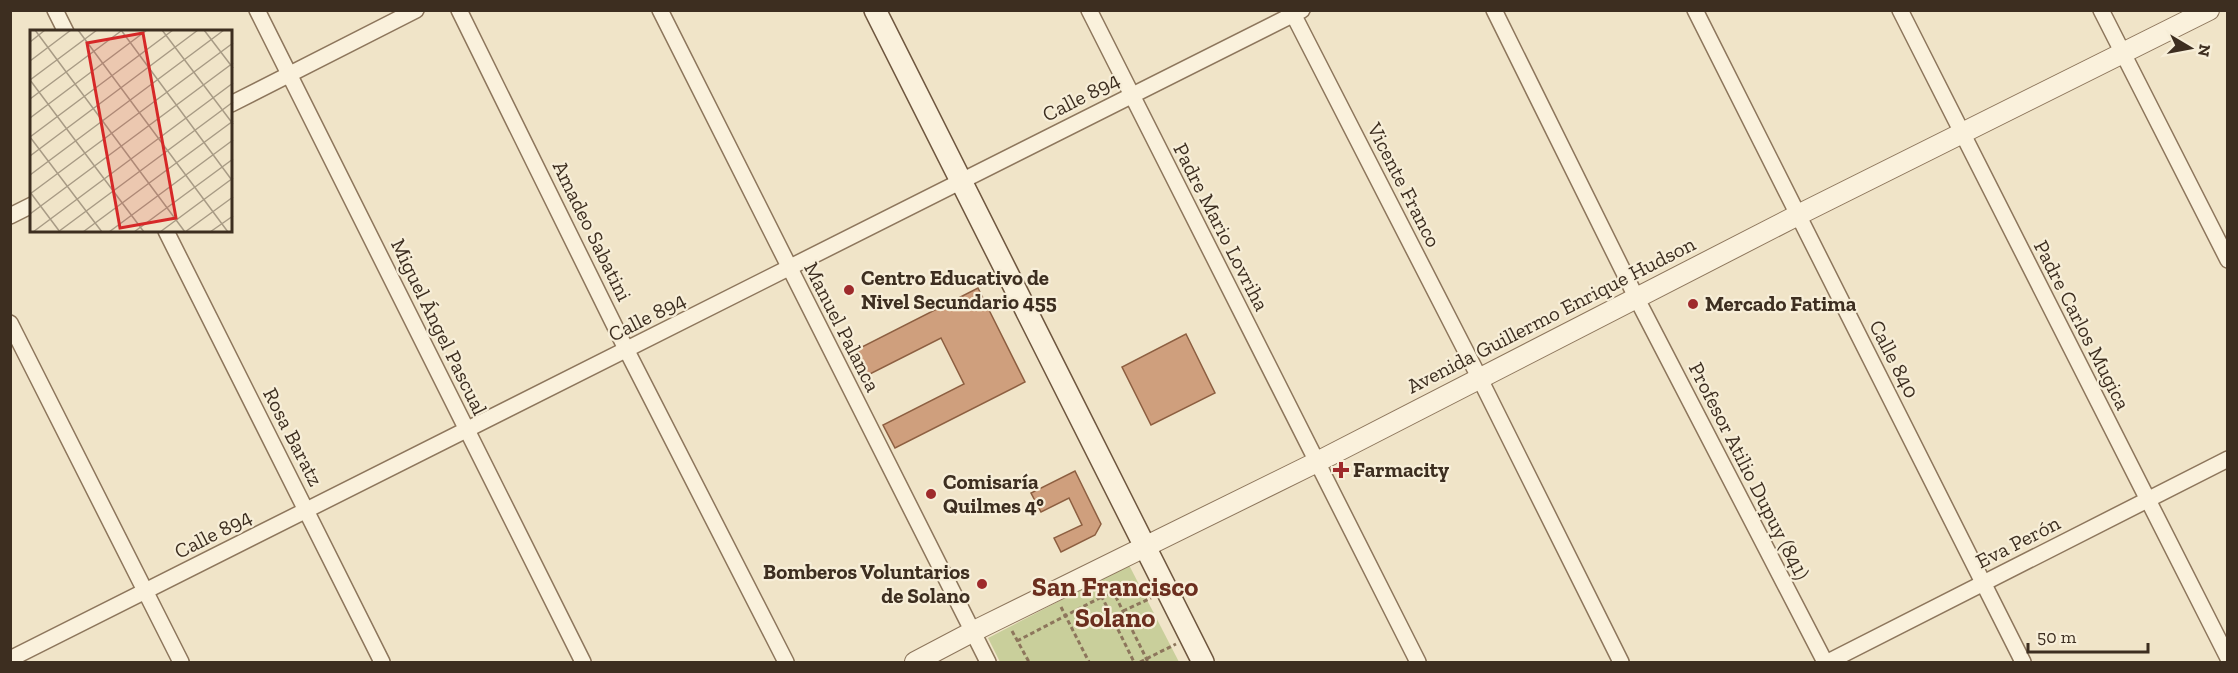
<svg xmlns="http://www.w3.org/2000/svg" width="2238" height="673" viewBox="0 0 2238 673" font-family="'Zilla Slab',serif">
<rect width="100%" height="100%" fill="#f0e4c8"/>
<polygon fill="#c9cf9b" points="1129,565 1179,662 1000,662 988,638"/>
<g fill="#cf9f7d" stroke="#8d5f41" stroke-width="1.5">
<polygon points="978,288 1025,382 895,448 883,425 964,384 941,338 862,378 850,353"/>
<polygon points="1186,334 1215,393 1151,425 1122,367"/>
<polygon points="1075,471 1101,524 1095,535 1061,552 1054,538 1082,525 1069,498 1041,512 1031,493"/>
</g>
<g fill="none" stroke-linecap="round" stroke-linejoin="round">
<g stroke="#8d765c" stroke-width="18">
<g id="minor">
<polyline points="55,10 66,32"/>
<polyline points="257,10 583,662"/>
<polyline points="459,10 627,351 786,662"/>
<polyline points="660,10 988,662"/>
<polyline points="1089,10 1418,662"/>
<polyline points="1291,10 1480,379 1621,662"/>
<polyline points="1494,10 1637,299 1825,662"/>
<polyline points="1695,10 2023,662"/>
<polyline points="1900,10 2228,658"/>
<polyline points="2101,10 2228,260"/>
<polyline points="231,104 416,10"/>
<polyline points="10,216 32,205"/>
<polyline points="166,231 382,662"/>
<polyline points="10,323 181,662"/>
<polyline points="10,659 1302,10"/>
<polyline points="1828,662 2228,459"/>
</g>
</g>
<g stroke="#8d765c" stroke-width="22">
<polyline id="tertiary" points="915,662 972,632 1317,462 1798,215 2209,10"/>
</g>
<g stroke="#6f573f" stroke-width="24">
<polyline id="secondary" points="875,10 1203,662"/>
</g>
<g stroke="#8d765c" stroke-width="3" stroke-dasharray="4.5 3" stroke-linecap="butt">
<polyline points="1109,583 1148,662"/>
<polyline points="1098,589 1134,662"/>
<polyline points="1061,607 1089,662"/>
<polyline points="1123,611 1151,598"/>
<polyline points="1012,631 1029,662"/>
<polyline points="1017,641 1113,591"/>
<polyline points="1140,662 1176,644"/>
</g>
<use href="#minor" stroke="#faf1dc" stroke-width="15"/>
<use href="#tertiary" stroke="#faf1dc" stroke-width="20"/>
<use href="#secondary" stroke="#faf1dc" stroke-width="21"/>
</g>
<g fill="#9e2a2b" stroke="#f7eed8" stroke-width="2">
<circle cx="849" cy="290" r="6"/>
<circle cx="1693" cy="304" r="6"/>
<path d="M1338 461h6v6h6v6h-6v6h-6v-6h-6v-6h6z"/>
<circle cx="931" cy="494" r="6"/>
<circle cx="982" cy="584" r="6"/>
</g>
<g text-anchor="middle" stroke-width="4.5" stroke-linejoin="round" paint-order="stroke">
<g font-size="21" fill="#3d2e20" stroke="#f7eed8">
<text transform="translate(1081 97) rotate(-27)" y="7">Calle 894</text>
<text transform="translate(1404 185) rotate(63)" y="7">Vicente Franco</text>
<text transform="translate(1221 227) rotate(63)" y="7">Padre Mario Lovriha</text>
<text transform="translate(592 231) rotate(64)" y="7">Amadeo Sabatini</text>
<text transform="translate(1551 315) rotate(-27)" y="7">Avenida Guillermo Enrique Hudson</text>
<text transform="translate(647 317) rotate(-27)" y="7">Calle 894</text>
<text transform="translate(2082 325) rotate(63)" y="7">Padre Carlos Mugica</text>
<text transform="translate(439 327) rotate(64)" y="7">Miguel Ángel Pascual</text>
<text transform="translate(842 327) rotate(63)" y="7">Manuel Palanca</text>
<text transform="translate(1894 359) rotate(63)" y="7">Calle 840</text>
<text transform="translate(293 437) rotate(63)" y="7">Rosa Baratz</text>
<text transform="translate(1749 471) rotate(63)" y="7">Profesor Atilio Dupuy (841)</text>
<text transform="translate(213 534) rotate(-27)" y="7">Calle 894</text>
<text transform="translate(2018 542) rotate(-27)" y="7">Eva Perón</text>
</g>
<g font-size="21" font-weight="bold" fill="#3d2e20" stroke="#f7eed8" text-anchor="start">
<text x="861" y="285">Centro Educativo de<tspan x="861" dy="24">Nivel Secundario 455</tspan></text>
<text x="1705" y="311">Mercado Fatima</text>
<text x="1353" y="477">Farmacity</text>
<text x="943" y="489">Comisaría<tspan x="943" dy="24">Quilmes 4°</tspan></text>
<text x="970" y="579" text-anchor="end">Bomberos Voluntarios<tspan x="970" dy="24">de Solano</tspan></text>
</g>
<g font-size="27" font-weight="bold" fill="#6b2e1e" stroke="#f7eed8">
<text x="1115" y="596">San Francisco<tspan x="1115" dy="31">Solano</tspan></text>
</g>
</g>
<g transform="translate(30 30)">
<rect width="202" height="202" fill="#f0e4c8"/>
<path fill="none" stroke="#a89b85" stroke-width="1.5" d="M5 0 155 202M48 0 198 202M91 0 201 149M132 0 203 94M174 0 203 38M0 12 15 0M0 31 41 0M0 50 114 202M0 50 67 0M0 69 91 1M0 88 117 0M0 107 143 0M0 107 72 202M0 126 168 0M0 145 194 0M0 162 30 202M0 164 203 13M0 184 203 33M3 202 203 53M28 202 203 72M53 202 203 91M79 202 203 110M104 202 203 129M130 202 203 148M155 202 203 167M180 202 203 186"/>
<path fill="#d62828" fill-opacity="0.15" stroke="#d62828" stroke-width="3" d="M113 3 146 188 90 198 57 13Z"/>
<rect width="202" height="202" fill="none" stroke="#3d2e20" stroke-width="3"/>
</g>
<rect width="2238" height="673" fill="none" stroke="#3d2e20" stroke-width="24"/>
<g transform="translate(2190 48) rotate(100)" stroke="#f7eed8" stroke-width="4.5" paint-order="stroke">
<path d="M0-4.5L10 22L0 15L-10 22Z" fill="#3d2e20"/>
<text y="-9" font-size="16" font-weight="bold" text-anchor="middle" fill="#3d2e20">N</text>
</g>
<path d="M2028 643v9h120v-9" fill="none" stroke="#3d2e20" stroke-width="3"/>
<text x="2037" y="643" font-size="18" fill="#3d2e20" stroke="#f7eed8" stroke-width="4.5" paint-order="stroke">50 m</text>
</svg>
